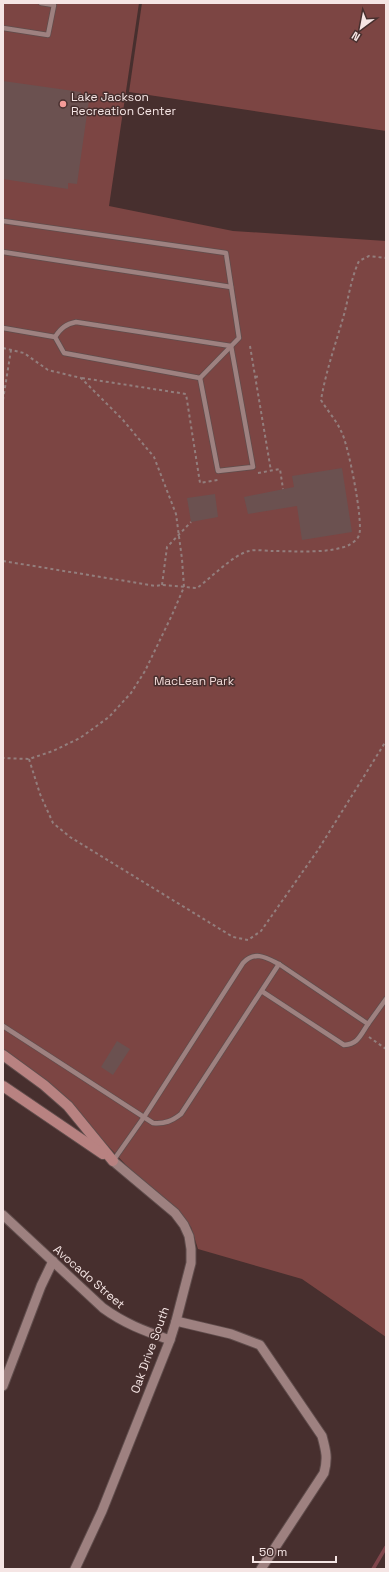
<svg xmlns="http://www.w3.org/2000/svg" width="389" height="1572" viewBox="0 0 389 1572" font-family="'Space Grotesk',sans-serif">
<rect width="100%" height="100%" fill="#472f2e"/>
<g fill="#7c4543">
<polygon points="3,3 139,3 109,206 233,231 386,241 386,1337 302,1279 198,1249 191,1227 173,1208 126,1165 64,1099 3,1051"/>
<polygon points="142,3 385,3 386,16 386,131 129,92"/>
</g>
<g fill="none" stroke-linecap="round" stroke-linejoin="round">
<polyline stroke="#7f454b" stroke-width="3.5" points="373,1569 386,1547"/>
</g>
<g fill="#6b5150">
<polygon points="3,81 81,92 80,98 89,100 77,184 68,183 68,189 3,179"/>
<polygon points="342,468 352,532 302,540 297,506 248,514 244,497 294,487 292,476"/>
<polygon points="215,494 218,517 191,522 187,498"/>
<polygon points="117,1041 130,1049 113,1075 101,1067"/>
</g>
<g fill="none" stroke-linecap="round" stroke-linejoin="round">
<g stroke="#604d4c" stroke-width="6">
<g id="lane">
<polyline points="3,28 48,35 54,5 41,3"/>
<polyline points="3,221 226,253 239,338 200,378"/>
<polyline points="3,252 231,287"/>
<path d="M76 322 231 346 253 467 218 471 200 378 64 353 55 337C61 328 66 324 76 322Z"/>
<polyline points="3,328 55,337"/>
<path d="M263 992 344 1045C358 1044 360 1036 368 1024"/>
<path d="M3 1026 153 1123C165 1124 172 1121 181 1114L279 964 368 1024 386 999"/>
<path d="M113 1161 144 1117 243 963C255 950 267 958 279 964"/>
</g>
</g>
<g stroke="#604d4c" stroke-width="11">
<g id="street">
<path d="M3 1215 103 1308C125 1324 145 1331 170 1340"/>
<path d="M176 1321 231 1334 260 1345 322 1436C326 1451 328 1458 324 1473L261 1569"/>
<polyline points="3,1386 41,1286 53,1261"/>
<polyline points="75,1569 102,1511 170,1340 176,1321 191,1263 191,1249 189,1236 184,1225 175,1213 113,1161"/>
</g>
</g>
<g stroke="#604d4c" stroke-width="12">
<g id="secondary">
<polyline points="3,1055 44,1085 68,1106 113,1161"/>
<polyline points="3,1086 103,1154"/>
</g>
</g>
<g stroke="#937e7d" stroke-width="2" stroke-dasharray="3 3" stroke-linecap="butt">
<polyline points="250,346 271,471"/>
<polyline points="3,348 24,353 48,370 81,378 123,420 154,457 176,514 182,559 184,587 172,615 145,671 131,693 109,717 80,738 53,751 29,759 3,758"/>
<polyline points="255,377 260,376"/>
<polyline points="82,378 186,394 200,483 218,480"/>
<polyline points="3,400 11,350"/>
<polyline points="258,473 280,469 283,489"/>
<path d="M3 561 156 586 162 585 197 588C212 577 233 555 249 551 256 549 266 551 273 551 294 551 330 554 349 545 353 543 358 539 359 535 364 524 348 442 341 431 336 420 327 410 321 400 326 370 337 340 345 311 349 294 352 276 359 261L369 256 386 258"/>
<polyline points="162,585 167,547 191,522"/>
<polyline points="29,759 40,794 53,823 70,837 233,937 248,940 261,931 318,850 386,741"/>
<polyline points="369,1037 386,1049"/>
</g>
<use href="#lane" stroke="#9e8180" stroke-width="4.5"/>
<use href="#street" stroke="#9e8180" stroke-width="9"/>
<use href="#secondary" stroke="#b88281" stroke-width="10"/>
</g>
<circle fill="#f59b98" stroke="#472f2e" stroke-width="1.5" cx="63" cy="104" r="4"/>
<g text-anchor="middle" stroke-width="3" stroke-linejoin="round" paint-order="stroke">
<g font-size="12" fill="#f5e5e4" stroke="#472f2e" text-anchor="start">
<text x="71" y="101">Lake Jackson<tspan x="71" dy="14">Recreation Center</tspan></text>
</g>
<g font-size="12" fill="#f0d8d6" stroke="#472f2e">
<text x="194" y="685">MacLean Park</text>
</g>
<g font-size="12" fill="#f5e5e4" stroke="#472f2e">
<text transform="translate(89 1277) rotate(41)" y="4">Avocado Street</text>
<text transform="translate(150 1350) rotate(-70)" y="4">Oak Drive South</text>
</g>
</g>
<rect width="389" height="1572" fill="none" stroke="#f5e5e4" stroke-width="8"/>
<g transform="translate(361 28) rotate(212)" stroke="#472f2e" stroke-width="3" paint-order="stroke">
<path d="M0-3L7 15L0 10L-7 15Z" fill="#f5e5e4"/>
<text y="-6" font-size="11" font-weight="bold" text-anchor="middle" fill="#f5e5e4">N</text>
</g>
<path d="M253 1556v6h83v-6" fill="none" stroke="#f5e5e4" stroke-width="2"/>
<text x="259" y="1556" font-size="12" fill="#f5e5e4" stroke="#472f2e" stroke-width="3" paint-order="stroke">50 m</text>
</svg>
